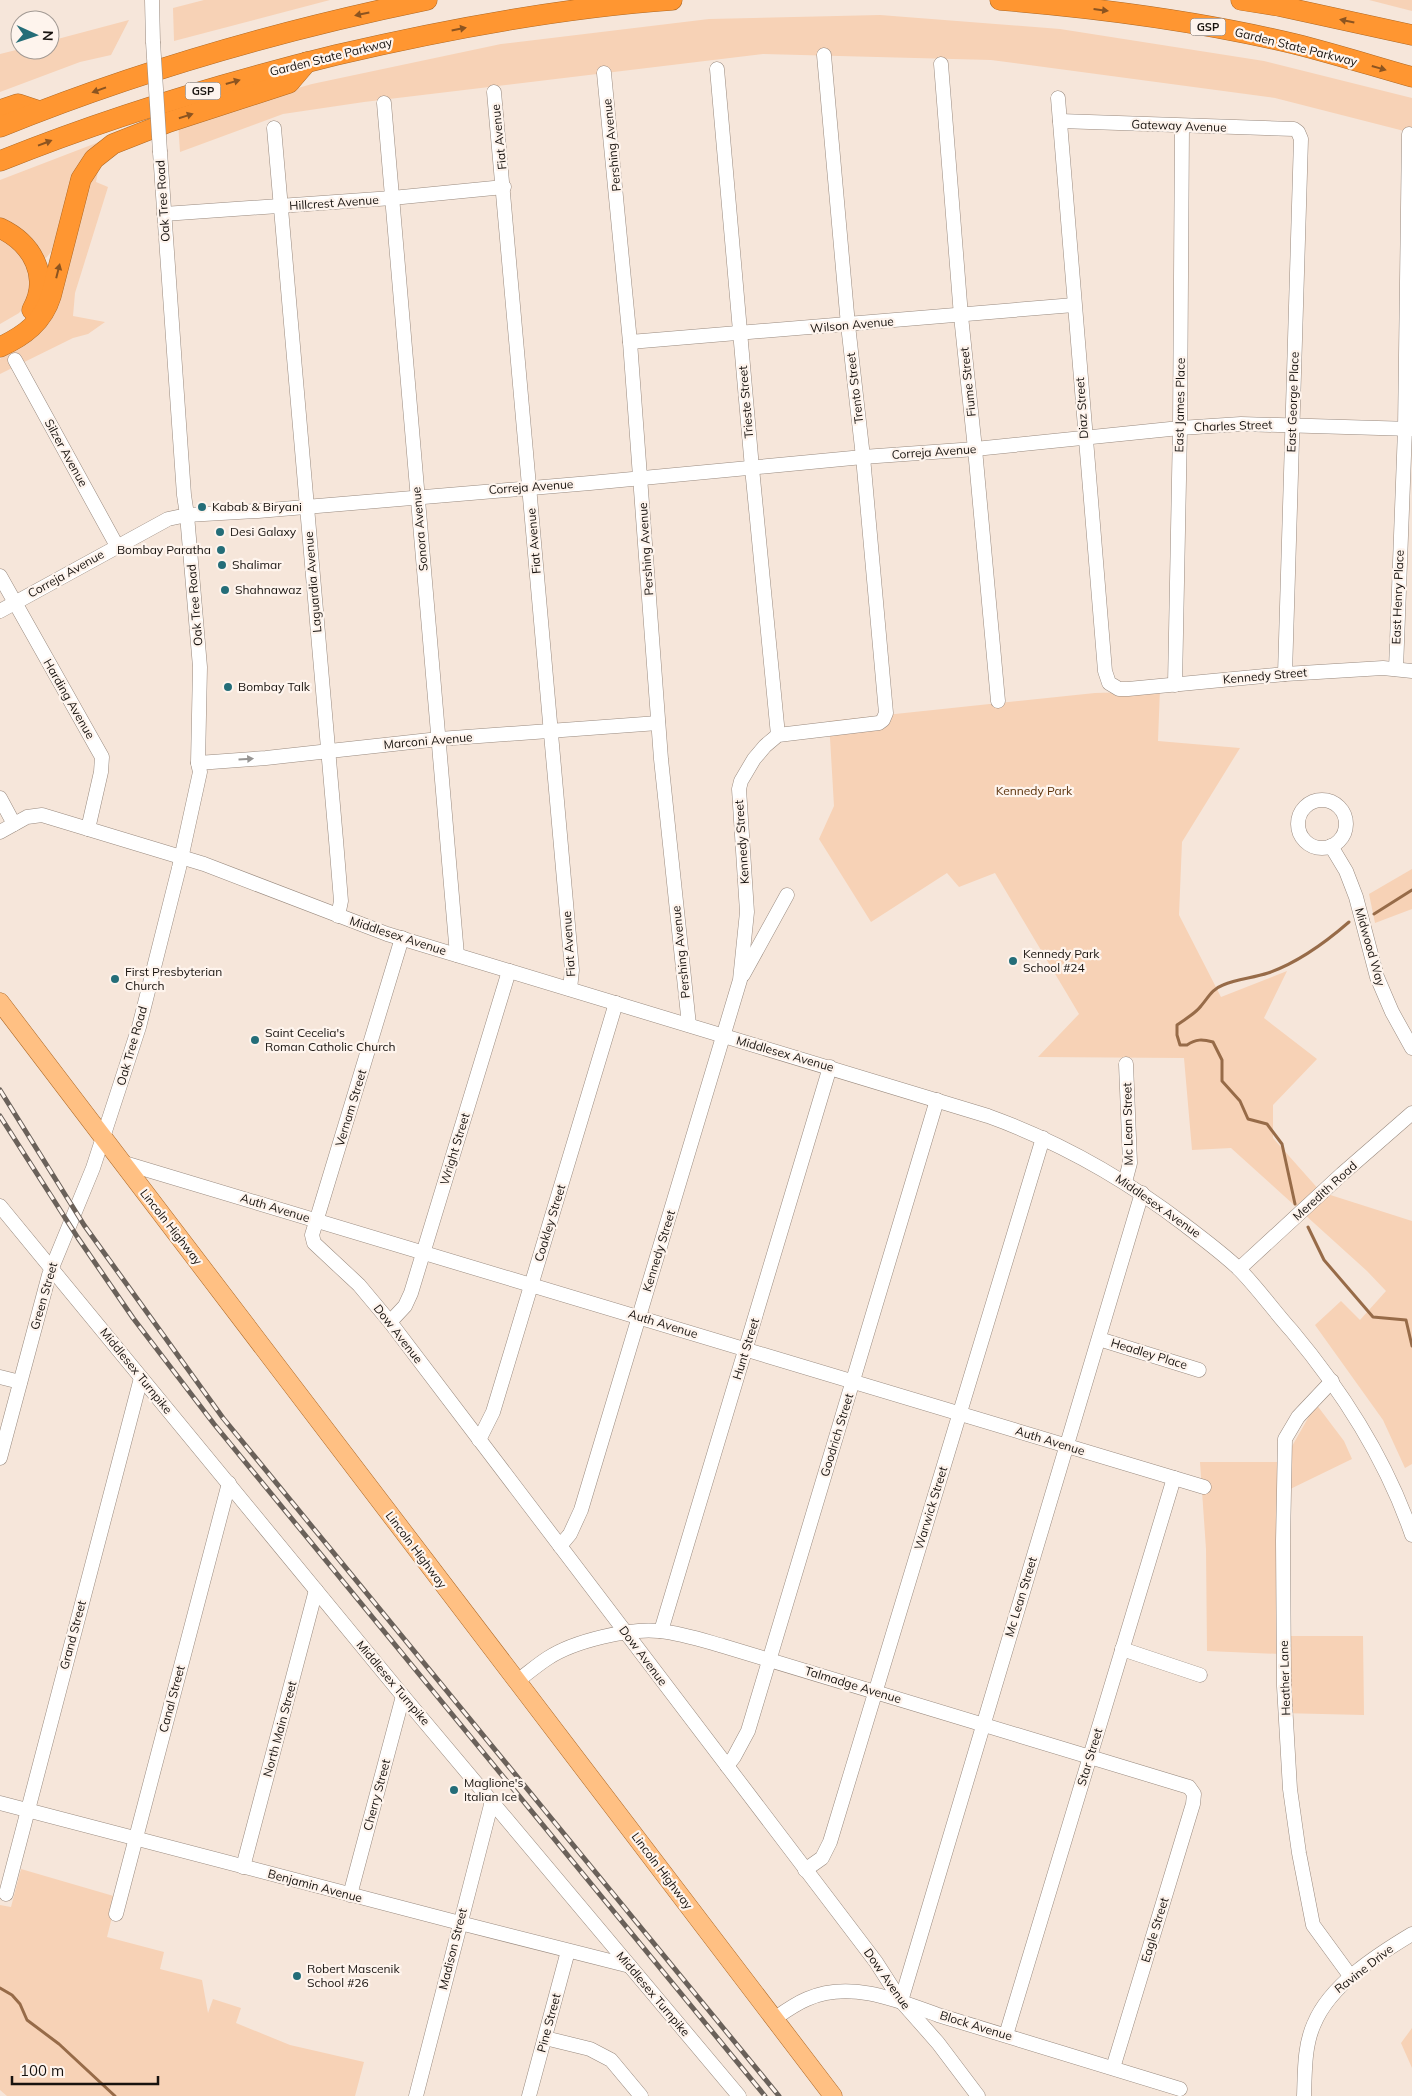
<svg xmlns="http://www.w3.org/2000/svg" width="1412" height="2096" viewBox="0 0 1412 2096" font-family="Mulish,sans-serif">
<rect width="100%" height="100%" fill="#f6e6da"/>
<g fill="#f7d2b6">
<polygon points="204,0 330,0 174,41 173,8"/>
<polygon points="1369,0 1412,0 1412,11"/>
<polygon points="880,15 1060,29 1264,61 1412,98 1412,133 1275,98 991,60 763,54 364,102 283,114 180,152 178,122 312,84 501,44 709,19"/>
<polygon points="129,20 111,55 80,62 0,92 0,54 20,49 50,50 50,41"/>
<polygon points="99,142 61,218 51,252 46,258 0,221 0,180"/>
<polygon points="98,171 96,182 108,187 75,293 73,316 105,322 88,334 73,338 0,374 0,359 28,340 84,191"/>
<polygon points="0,235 23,253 32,283 25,305 19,313 0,324"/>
<polygon points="1160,688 1158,741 1240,748 1182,842 1179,915 1221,997 1287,971 1264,1018 1317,1059 1273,1105 1273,1138 1321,1192 1412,1221 1412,1464 1405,1468 1383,1420 1315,1325 1341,1301 1360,1320 1386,1291 1367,1271 1231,1148 1192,1150 1184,1058 1038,1057 1079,1014 995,873 959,887 947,873 871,922 819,839 834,806 829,721 1095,693 1128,692"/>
<polygon points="1412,869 1412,909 1375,923 1369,894"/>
<polygon points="1316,1404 1344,1441 1352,1459 1282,1493 1282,1636 1363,1636 1364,1715 1280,1713 1281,1654 1207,1651 1206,1549 1200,1462 1283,1462"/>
<polygon points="21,1869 117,1897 107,1937 164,1952 160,1969 202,1980 208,2013 213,1999 241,2008 236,2023 290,2045 364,2062 355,2096 7,2096 0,2090 0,1905 11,1907"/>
<polygon points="1412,2028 1412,2068 1401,2043"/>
</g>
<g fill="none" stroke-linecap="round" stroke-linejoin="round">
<g stroke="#976b48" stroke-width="3">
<polyline points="1374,914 1412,890"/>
<path d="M1295 1204 1282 1144 1267 1124 1248 1119 1240 1101 1222 1081V1060L1213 1042C1202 1039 1196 1039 1187 1045H1180L1177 1035V1025C1185 1019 1195 1014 1201 1006 1208 998 1212 989 1223 985 1237 979 1253 978 1268 973 1297 963 1326 942 1349 922"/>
<polyline points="1308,1227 1324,1260 1373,1317 1406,1320 1412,1346"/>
<polyline points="0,1988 12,1995 20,2004 27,2020 59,2044 115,2096"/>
</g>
<g stroke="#998a7f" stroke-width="15">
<g id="minor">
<polyline points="152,0 153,42"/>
<polyline points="941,64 961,316 975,449 998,701"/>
<polyline points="717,69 752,468 778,735"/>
<polyline points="604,73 630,342 661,759 689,1025"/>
<polyline points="494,92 572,970 570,989"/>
<polyline points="1058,98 1105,671 1109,683 1119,689 1128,689 1285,674 1383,668 1412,671"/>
<polyline points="384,103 457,955"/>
<polyline points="1060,121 1294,129 1298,132 1301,139 1285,674"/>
<polyline points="274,128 336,840 341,901 338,916"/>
<polyline points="164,214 392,198 504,187"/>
<polyline points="630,342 1074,305"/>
<polyline points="15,360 117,546"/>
<polyline points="0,576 102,757 101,772 88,829"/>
<polyline points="0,611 168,519 187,515 258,511 590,483 863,457 975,449 1180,428 1241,424 1412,429"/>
<polyline points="1396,669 1405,429 1409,134"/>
<polyline points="1175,685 1180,428 1182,126"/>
<polyline points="198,763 266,758 439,739 658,723"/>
<polyline points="0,798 14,824"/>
<circle cx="1322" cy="824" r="24"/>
<path d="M0 832 27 817 42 815 204 864 387 934 988 1116C1060 1142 1125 1179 1185 1225 1203 1239 1221 1252 1238 1268 1257 1287 1274 1311 1292 1331 1343 1392 1386 1459 1412 1535"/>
<polyline points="1331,846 1346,871 1356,897 1377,977 1392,1012 1412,1048"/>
<polyline points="402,938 312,1235 314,1243 359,1285 390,1322 876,1962 901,2001 938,2043 978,2096"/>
<polyline points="743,975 787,895"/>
<polyline points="121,1162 1204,1487"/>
<polyline points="1125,1182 1130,1163 1126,1064"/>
<polyline points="0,1206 403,1696 739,2096"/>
<polyline points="1239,1269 1342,1174 1412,1113"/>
<polyline points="390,1322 405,1306 411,1293 509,971"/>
<polyline points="1099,1339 1199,1370"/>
<polyline points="0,1377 20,1382"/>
<polyline points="1332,1381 1298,1417 1285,1439 1283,1541 1284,1686 1290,1789 1299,1853 1313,1925 1351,1977"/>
<polyline points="479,1440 493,1412 616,1003"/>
<polyline points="0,1458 49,1275 93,1168 139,1027 179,868 200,772 198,763 200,667 187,515 184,495 160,152"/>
<polyline points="560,1546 570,1534 581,1510 740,980 747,912 739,789 741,781 754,759 765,746 778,735 879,723 883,720 886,713 863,457 848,325 824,55"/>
<polyline points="661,1631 830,1067"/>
<polyline points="1122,1649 1200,1675"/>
<path d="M517 1681C527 1674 537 1665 548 1658 574 1641 629 1628 659 1631 681 1633 702 1640 723 1646L1189 1787 1194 1794 1193 1804 1113 2068"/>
<polyline points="727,1766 734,1757 748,1731 937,1100"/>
<polyline points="0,1803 460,1923 630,1966"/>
<polyline points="243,1867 316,1590"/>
<polyline points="805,1870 822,1858 830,1842 1043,1138"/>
<polyline points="6,1894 141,1378"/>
<polyline points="350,1895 403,1696"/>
<polyline points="116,1914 229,1483"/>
<polyline points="901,2001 1142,1193"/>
<path d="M774 2019C784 2012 795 2004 807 1999 850 1980 897 2000 938 2015L1180 2089"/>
<polyline points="1006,2035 1174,1478"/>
<polyline points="545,2038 590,2049 611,2060 641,2096"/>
<polyline points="416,2096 492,1801"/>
<polyline points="529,2096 568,1951"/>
<path d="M1304 2096C1305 2072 1304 2046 1314 2024 1330 1985 1377 1955 1412 1934"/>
</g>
</g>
<g stroke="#ae6825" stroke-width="19">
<polyline id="major" points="0,1002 833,2096"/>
</g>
<g stroke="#ae6825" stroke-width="21">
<g id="highway">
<path d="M1000 0C1099 8 1199 21 1295 44 1335 54 1373 66 1412 77"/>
<polyline points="1241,0 1279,6 1412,35"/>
<polyline points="0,110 18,104 39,111"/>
<path d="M0 127C138 71 281 30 427 0"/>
<path d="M0 161C109 117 222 83 336 55 447 29 558 8 672 0"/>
<path d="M0 228C32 243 51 276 32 310"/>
<path d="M0 347C24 336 43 322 51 296L81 179 94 159 113 144 169 122 289 83 307 62"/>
</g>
</g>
<use href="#minor" stroke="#fff" stroke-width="14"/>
<use href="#major" stroke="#ffc083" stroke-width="18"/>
<use href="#highway" stroke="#ff9631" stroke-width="20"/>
<g stroke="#6a615a" stroke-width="5">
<g id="rail">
<polyline points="0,1090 84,1225 223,1418 779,2096"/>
<polyline points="0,1116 78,1238 133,1318 214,1424 765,2096"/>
</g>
</g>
<use href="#rail" stroke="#fef4ed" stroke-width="3" stroke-dasharray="9" stroke-linecap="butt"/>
<g stroke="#998a7f" stroke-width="15" stroke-linecap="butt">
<polyline id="minor-bridge" points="153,42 160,152"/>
</g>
<use href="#minor-bridge" stroke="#fff" stroke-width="14"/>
</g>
<defs><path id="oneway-solid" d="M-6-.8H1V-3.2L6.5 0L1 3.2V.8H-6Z" transform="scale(1.25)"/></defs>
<g fill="#8c5420">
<use href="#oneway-solid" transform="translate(1101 10) rotate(7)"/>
<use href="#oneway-solid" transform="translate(362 14) rotate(168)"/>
<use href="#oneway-solid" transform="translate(1347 21) rotate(-168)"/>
<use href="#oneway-solid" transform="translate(459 29) rotate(-11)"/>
<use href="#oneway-solid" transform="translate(1379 68) rotate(16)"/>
<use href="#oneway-solid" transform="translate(233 82) rotate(-16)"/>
<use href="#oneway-solid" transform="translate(99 90) rotate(160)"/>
<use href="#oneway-solid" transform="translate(186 116) rotate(-18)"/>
<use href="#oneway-solid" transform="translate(45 143) rotate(-21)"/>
<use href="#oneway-solid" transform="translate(58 271) rotate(-76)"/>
</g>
<use fill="#979593" href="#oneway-solid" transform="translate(246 759) rotate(-4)"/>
<g fill="#246d78" stroke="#fef4ed" stroke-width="2">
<circle cx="202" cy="507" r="5"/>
<circle cx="220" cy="532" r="5"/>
<circle cx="221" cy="550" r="5"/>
<circle cx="222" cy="565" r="5"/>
<circle cx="225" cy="590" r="5"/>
<circle cx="228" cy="687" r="5"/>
<circle cx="1013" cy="961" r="5"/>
<circle cx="115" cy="979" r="5"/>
<circle cx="255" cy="1040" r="5"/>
<circle cx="454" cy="1790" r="5"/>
<circle cx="297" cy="1976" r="5"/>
</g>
<g text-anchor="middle" stroke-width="4.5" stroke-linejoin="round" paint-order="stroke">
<g fill="#fef4ed" stroke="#5d5652" stroke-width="1">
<rect x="1190.5" y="18.5" width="35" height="17" rx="4"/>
<rect x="185.5" y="82.5" width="35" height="17" rx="4"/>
</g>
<g font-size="11" font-weight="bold" fill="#18130f">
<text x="1208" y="31">GSP</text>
<text x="203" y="95">GSP</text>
</g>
<g font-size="12" fill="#18130f" stroke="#fef4ed">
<text transform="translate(1296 47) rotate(14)" y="4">Garden State Parkway</text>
<text transform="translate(331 57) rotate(-14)" y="4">Garden State Parkway</text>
<text transform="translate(1179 126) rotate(2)" y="4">Gateway Avenue</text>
<text transform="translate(499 137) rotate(-96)" y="4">Fiat Avenue</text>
<text transform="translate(612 145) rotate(-96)" y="4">Pershing Avenue</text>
<text transform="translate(163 201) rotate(-94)" y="4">Oak Tree Road</text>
<text transform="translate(334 203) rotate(-4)" y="4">Hillcrest Avenue</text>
<text transform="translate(852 325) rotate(-5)" y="4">Wilson Avenue</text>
<text transform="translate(968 382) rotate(-96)" y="4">Fiume Street</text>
<text transform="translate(855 388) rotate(-97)" y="4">Trento Street</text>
<text transform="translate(746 402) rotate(-95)" y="4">Trieste Street</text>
<text transform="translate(1293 402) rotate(-88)" y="4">East George Place</text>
<text transform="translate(1180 405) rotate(-89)" y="4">East James Place</text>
<text transform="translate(1082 408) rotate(-94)" y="4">Diaz Street</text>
<text transform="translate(1233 426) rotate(-2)" y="4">Charles Street</text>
<text transform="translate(934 452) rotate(-4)" y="4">Correja Avenue</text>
<text transform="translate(66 453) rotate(61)" y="4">Silzer Avenue</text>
<text transform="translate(531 487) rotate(-4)" y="4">Correja Avenue</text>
<text transform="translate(420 529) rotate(-95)" y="4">Sonora Avenue</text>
<text transform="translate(534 541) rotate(-95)" y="4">Fiat Avenue</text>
<text transform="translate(646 549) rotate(-94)" y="4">Pershing Avenue</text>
<text transform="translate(66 574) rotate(-29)" y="4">Correja Avenue</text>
<text transform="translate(313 582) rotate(-95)" y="4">Laguardia Avenue</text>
<text transform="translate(1398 597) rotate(-88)" y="4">East Henry Place</text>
<text transform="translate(195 605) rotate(-95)" y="4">Oak Tree Road</text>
<text transform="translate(1265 676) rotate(-5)" y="4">Kennedy Street</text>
<text transform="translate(69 699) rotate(60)" y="4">Harding Avenue</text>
<text transform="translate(428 741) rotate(-5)" y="4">Marconi Avenue</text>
<text transform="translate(742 842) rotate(-94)" y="4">Kennedy Street</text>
<text transform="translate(398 936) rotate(18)" y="4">Middlesex Avenue</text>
<text transform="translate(569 944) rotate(-94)" y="4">Fiat Avenue</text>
<text transform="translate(1370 947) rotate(74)" y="4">Midwood Way</text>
<text transform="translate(681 952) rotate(-96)" y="4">Pershing Avenue</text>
<text transform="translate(132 1046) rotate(-74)" y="4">Oak Tree Road</text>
<text transform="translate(785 1054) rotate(16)" y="4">Middlesex Avenue</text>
<text transform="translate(351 1108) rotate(-73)" y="4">Vernam Street</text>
<text transform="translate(1128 1124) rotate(-91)" y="4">Mc Lean Street</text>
<text transform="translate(455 1149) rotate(-73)" y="4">Wright Street</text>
<text transform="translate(1325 1191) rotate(-42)" y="4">Meredith Road</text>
<text transform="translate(1158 1206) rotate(35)" y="4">Middlesex Avenue</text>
<text transform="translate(275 1208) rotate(17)" y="4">Auth Avenue</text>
<text transform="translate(550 1223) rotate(-73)" y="4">Coakley Street</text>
<text transform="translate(171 1227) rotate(52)" y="4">Lincoln Highway</text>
<text transform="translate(659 1251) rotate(-73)" y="4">Kennedy Street</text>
<text transform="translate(44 1296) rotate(-74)" y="4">Green Street</text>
<text transform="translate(663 1324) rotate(17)" y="4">Auth Avenue</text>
<text transform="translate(398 1334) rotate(52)" y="4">Dow Avenue</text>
<text transform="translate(746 1349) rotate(-73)" y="4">Hunt Street</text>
<text transform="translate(1149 1354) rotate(17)" y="4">Headley Place</text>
<text transform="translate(136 1371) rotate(51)" y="4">Middlesex Turnpike</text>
<text transform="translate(837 1435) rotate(-73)" y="4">Goodrich Street</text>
<text transform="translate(1050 1441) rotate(17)" y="4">Auth Avenue</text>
<text transform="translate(931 1508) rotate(-73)" y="4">Warwick Street</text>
<text transform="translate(416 1550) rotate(53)" y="4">Lincoln Highway</text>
<text transform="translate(1021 1597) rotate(-73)" y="4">Mc Lean Street</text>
<text transform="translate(73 1635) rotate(-75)" y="4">Grand Street</text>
<text transform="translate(643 1656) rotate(53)" y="4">Dow Avenue</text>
<text transform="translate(1285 1678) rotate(-92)" y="4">Heather Lane</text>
<text transform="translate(393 1683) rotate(50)" y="4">Middlesex Turnpike</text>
<text transform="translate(853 1685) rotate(17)" y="4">Talmadge Avenue</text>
<text transform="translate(172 1699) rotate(-75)" y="4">Canal Street</text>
<text transform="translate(280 1729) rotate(-75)" y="4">North Main Street</text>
<text transform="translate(1090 1757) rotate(-73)" y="4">Star Street</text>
<text transform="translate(377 1795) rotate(-75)" y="4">Cherry Street</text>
<text transform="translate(662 1871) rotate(53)" y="4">Lincoln Highway</text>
<text transform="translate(315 1886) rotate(15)" y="4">Benjamin Avenue</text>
<text transform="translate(1155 1930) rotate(-73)" y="4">Eagle Street</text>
<text transform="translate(453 1949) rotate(-76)" y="4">Madison Street</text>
<text transform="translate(1364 1969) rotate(-38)" y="4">Ravine Drive</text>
<text transform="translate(887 1979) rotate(55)" y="4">Dow Avenue</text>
<text transform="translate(653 1994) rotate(50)" y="4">Middlesex Turnpike</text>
<text transform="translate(549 2023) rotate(-75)" y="4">Pine Street</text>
<text transform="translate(976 2026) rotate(17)" y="4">Block Avenue</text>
</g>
<g font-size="12" fill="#18130f" stroke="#fef4ed" text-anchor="start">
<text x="212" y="511">Kabab &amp; Biryani</text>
<text x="230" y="536">Desi Galaxy</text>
<text x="211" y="554" text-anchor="end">Bombay Paratha</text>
<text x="232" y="569">Shalimar</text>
<text x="235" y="594">Shahnawaz</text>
<text x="238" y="691">Bombay Talk</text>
<text x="1023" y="958">Kennedy Park<tspan x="1023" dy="14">School #24</tspan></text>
<text x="125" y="976">First Presbyterian<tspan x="125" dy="14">Church</tspan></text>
<text x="265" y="1037">Saint Cecelia's<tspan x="265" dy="14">Roman Catholic Church</tspan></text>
<text x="464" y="1787">Maglione's<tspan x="464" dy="14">Italian Ice</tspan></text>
<text x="307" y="1973">Robert Mascenik<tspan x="307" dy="14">School #26</tspan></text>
</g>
<g font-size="12" fill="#5c330c" stroke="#fef4ed">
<text x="1034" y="795">Kennedy Park</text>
</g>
</g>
<g transform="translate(35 35) rotate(93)"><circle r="24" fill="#fef4ed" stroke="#a29a94"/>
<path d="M0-4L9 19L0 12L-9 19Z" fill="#246d78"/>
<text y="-8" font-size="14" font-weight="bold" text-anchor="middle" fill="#18130f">N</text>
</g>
<path d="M12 2076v8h146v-8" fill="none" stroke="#18130f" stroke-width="2.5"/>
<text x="20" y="2076" font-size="15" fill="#18130f" stroke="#fef4ed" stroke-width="4" paint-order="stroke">100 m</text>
</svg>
